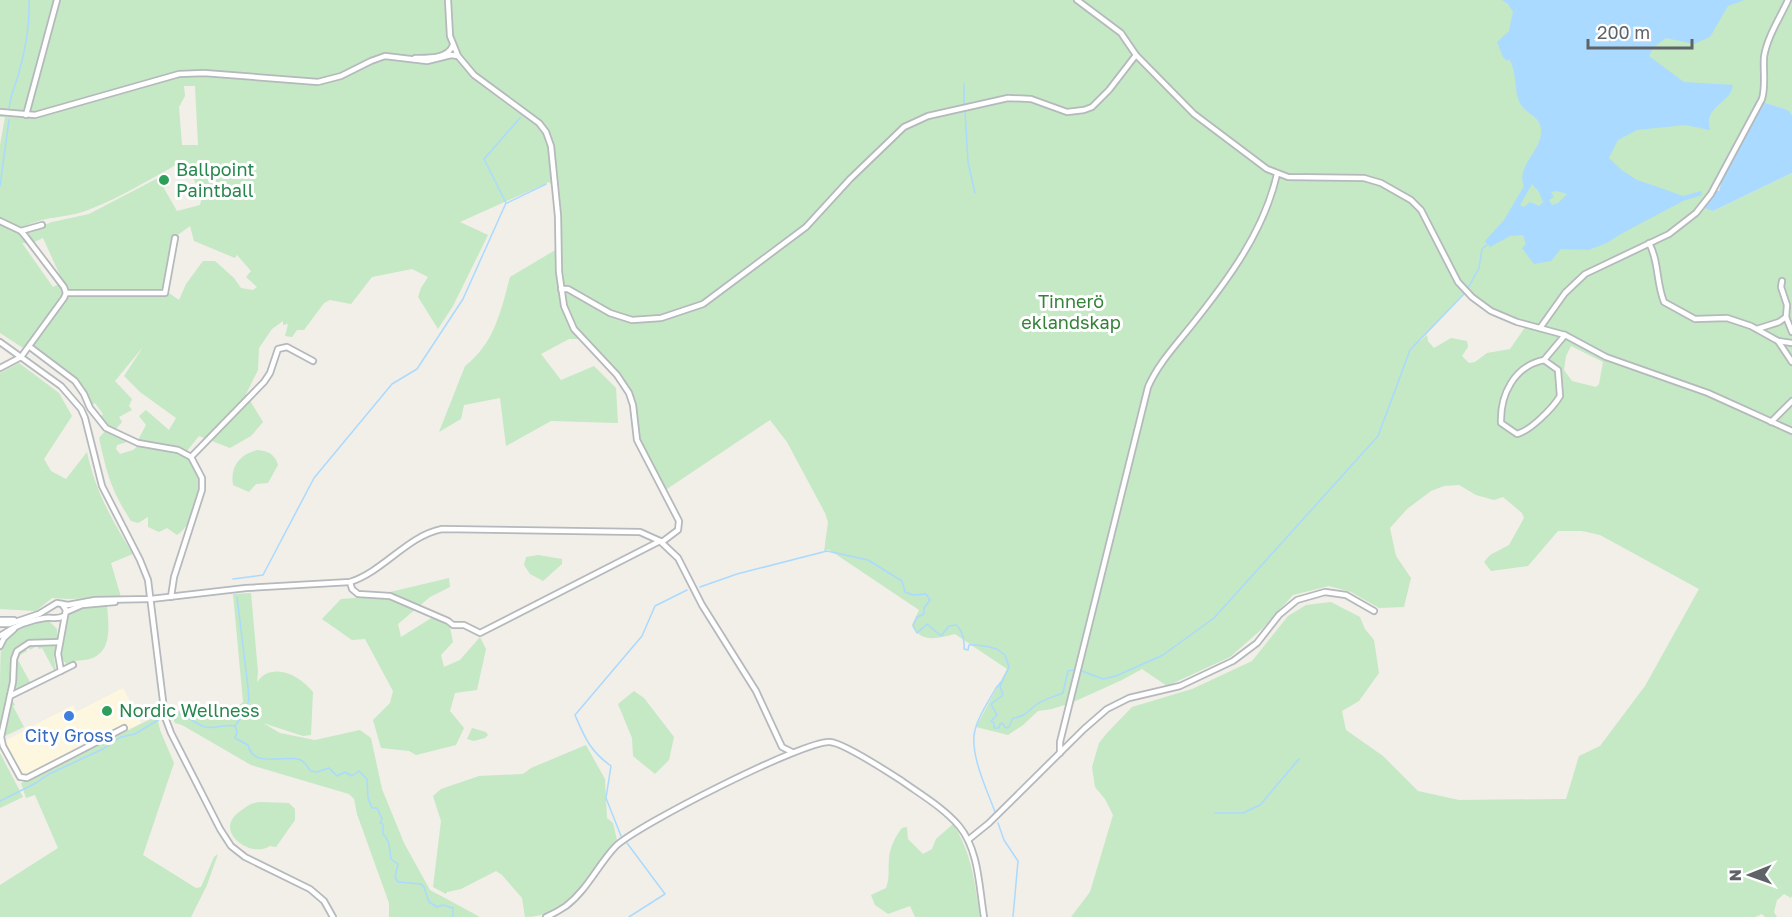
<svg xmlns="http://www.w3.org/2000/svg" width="1792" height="917" viewBox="0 0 1792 917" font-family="'Golos Text',sans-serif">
<rect width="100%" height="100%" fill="#f1efe8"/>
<polygon fill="#fef7e0" points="123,688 141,723 21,783 1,743 73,705 76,712"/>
<g fill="#c5e8c5" fill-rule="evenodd">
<path d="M0 0H1788L1775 31 1790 0H1792V115L1788 110 1763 102 1767 89 1765 68V89L1757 110 1713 190 1702 206 1713 211 1792 173V896L1791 898 1784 894 1777 900 1774 912 1777 917H1765L1762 914 1755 917H1071L1090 892 1113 815 1105 799 1095 787 1092 767 1099 743 1107 733 1132 707 1192 689 1252 661 1288 616 1306 605 1331 602 1360 617 1365 629 1374 640 1379 673 1359 701 1342 711 1346 730 1383 756 1418 791 1459 800 1566 799 1579 756 1600 746 1645 686 1699 589 1600 535 1582 531H1558L1528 566 1491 571 1484 562 1490 555 1509 545 1524 518 1522 513 1503 497 1494 500 1476 495 1459 485 1444 486 1431 491 1407 509 1390 528 1396 556 1411 578 1404 607 1379 608 1351 592 1329 586 1293 595 1263 628 1230 657 1167 686 1142 669 1122 680 1071 703 1052 709 1038 711 1023 725 1008 735 976 727 1007 669 955 634C938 638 921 644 912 625L919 610 828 549 824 552 828 522 825 513 787 442 770 420 664 491C655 474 642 456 637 437 632 420 635 403 626 387 614 368 596 355 581 339H569L541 354 561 380 594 366 616 388 618 423 551 421 506 446 500 398 464 405 461 419 439 432 465 366C494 344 501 311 510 277L557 249 559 257V218L556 189 549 182 460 222 488 235 453 306 438 329 418 297 421 288 428 277 412 269 372 277 351 304 330 300 324 303 304 330H297L292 337 285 336 288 324 283 325V321L272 329 259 348 258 370 246 394 263 422 251 436 230 448 199 436 187 451 137 442 146 425 139 416 146 410 169 430 176 418 140 392 124 376 143 347 115 381 132 399 129 406 132 410 119 417 122 422 115 430 107 426 100 417 103 414 95 403 92 405 77 379 30 342 23 348 0 333V223L22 234 30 244 22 243 53 287 63 282 43 238 34 242 27 232 52 222 89 214 158 178 177 211 200 205 202 197 185 160C155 176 120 198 88 210 66 219 42 215 21 229L0 219V145L5 117H0ZM184 86H195L198 145H182L179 107 185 96ZM190 226 194 241 235 258 237 255 251 271 246 277 257 287 253 290 241 288 234 278 215 261H203L186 284 179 300 165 290 175 237ZM1649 243 1652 250 1647 245 1586 275 1547 318 1543 330 1526 326 1510 349 1487 353 1475 362 1469 363 1462 356 1468 347 1467 341 1451 338 1434 348 1428 341 1427 335 1417 344 1466 292C1491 312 1509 321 1540 328L1542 323 1565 293 1585 273ZM1571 346 1603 362 1599 384 1596 387 1572 381 1564 370 1566 356Z"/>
<path d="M19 363 59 393 72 416 44 459 51 471 66 479 87 452C95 490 112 521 133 554L111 563 121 597 68 599 52 598 36 611 0 609V373Z"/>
<path d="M107 429 127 442 117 445 116 449 120 454 133 450 139 445C153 448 172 448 184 454 211 469 197 522 177 535L167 528 159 532 148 527V517L138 523 131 521C111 490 107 474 99 438Z"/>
<path d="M257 450C268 451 275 454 278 465L268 483 256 484 249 492 233 485C230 467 239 455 257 450Z"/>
<polygon points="538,555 562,559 562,564 543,581 530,574 524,565 526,557"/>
<polygon points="449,578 450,587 430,597 398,624 401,637 433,617 450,627 453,642 441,655 444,667 460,660 480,637 486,649 477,690 455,693 450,711 464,728 456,745 416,755 409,751 381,748 373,720 390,703 393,691 365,639 352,640 322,619 341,599 369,597"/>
<path d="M251 593 258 672 257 682C259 680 261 677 264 675 282 665 302 679 313 692L311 735 303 736 263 723 280 733 315 740 360 730 371 738 382 789 404 843 430 890 480 917H389V903L357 814 354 799 349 794 251 765 182 725 175 723 170 711 201 709 216 715 232 712 243 702 233 594Z"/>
<path d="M107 606C109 627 113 656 85 660 77 661 74 660 67 664L61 659 69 613 79 607Z"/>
<path d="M48 620 57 629V639L27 641 19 646 13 653 10 684 0 728C0 711 0 660 1 647 8 630 31 620 48 620Z"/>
<polygon points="54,644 56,647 54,658 56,671 55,672 42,648 39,649 37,646 30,650 29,647 31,645"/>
<path d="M25 648 27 651 20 655 18 660 30 682 13 692C13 678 12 655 25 648Z"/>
<polygon points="634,691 644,698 674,737 669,760 655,774 633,756 632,738 618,704"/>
<polygon points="12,700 15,705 13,706 24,727 3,737"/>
<polygon points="157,716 160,730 174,763 143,855 196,888 201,887 214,857 218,854 207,885 191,917 0,917 0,885 58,848 35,795 26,798 21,783"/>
<polygon points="472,728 486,732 488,735 485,738 474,741 467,739"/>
<path d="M586 745 605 779 607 818 613 823 617 840C593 871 569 917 525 917L522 898 502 875 496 871 461 889 447 892 446 894 433 887 441 821 433 796 441 789 479 776 523 774 531 768Z"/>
<polygon points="0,753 23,797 0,808"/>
<path d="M259 802 289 803 295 809V820L276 847 270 846C250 859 213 831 239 812 246 807 250 803 259 802Z"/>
<path d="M953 824C972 853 975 884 980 917H915L910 906 888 914 875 905 871 895 886 888C890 878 888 869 889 859 889 849 896 835 902 828L907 827 908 839 923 854 932 849 936 839Z"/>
</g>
<g fill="#aadaff" fill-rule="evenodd">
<path d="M1502 0H1744L1728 6 1710 37 1694 44 1666 38 1653 48 1649 56 1684 82 1733 85C1731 104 1703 105 1710 130L1685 125 1637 130 1618 140 1609 158 1623 171 1637 180 1655 186 1683 196 1701 191 1702 195 1683 201 1619 235 1607 243 1588 250 1561 249 1551 261 1534 264 1522 248 1526 244 1523 235 1510 236 1490 247 1485 241 1504 220 1524 186C1516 167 1539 153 1541 134 1543 117 1529 116 1521 105 1513 91 1518 73 1509 59L1507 61 1503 57 1497 42 1509 31 1513 12 1508 4ZM1532 184 1539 192 1543 202 1539 206 1530 202 1524 207 1520 205ZM1557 191 1567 194 1558 203 1552 205 1549 200 1554 197 1551 192Z"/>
<polygon points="1763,102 1788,110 1792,115 1792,173 1713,211 1702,207 1714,190 1719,191 1721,183 1719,181"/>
</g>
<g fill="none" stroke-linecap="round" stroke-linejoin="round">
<g stroke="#aadaff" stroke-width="1.5">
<polyline points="964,84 964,106"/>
<path d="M9 108C11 94 14 88 18 76 25 52 30 25 29 0"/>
<polyline points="965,111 968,162 975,193"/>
<polyline points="0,186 9,120"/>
<polyline points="507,203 546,184"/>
<polyline points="1468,288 1479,268 1482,249 1488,244"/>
<polyline points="233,579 263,575 314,478 392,384 417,369 463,299 506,203 484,159 520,118"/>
<path d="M700 587 737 574 827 551 868 560 902 581 905 592 913 595 926 594 930 600 924 608V614L917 617 913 626 917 633 927 624 941 636 949 626 956 625C962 629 965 642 964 649L968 650 969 645C976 644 989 647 997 649L1005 655 1009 667 1000 686 1003 695 991 704 997 715 991 721 994 723V728H999L1000 724 1002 723 1006 728 1009 727 1013 718C1025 717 1028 711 1037 704 1042 700 1056 696 1063 693L1068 671 1074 670"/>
<polyline points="237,597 248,687 249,700 246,708"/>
<polyline points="1082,671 1103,679 1116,676 1163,655 1214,618 1378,436 1410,350 1464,294"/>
<path d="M168 715C184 709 191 723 205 727 214 729 225 724 235 726L237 732 235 738 248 745C253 769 284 754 301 760 306 763 307 767 311 771L317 772 329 768 337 776 345 772 352 776 359 771 367 779 368 798 372 808H377L382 819 380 823 383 824V834C391 841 389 850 391 859L398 864 395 877 398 882 421 884 424 887 429 902 437 907 443 905 453 908V917"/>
<polyline points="235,726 244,713"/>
<polyline points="0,801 36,783 49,774 103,749 121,737 135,734 163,717"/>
<path d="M995 812C987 790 969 753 975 730 978 716 989 701 996 688L1001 682"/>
<polyline points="1215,813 1243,813 1260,805 1299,759"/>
<polyline points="998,823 1004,840 1018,861 1013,917"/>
<path d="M621 836 606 798 611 766C590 751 585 738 575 715L642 636 655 606 687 590"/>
<polyline points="627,843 665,894 629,917"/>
</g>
<g stroke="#b5b8bc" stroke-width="8">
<g id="minor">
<polyline points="448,0 450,36 458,56"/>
<polyline points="1077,0 1121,33 1136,55 1194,114 1267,169 1288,177 1364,178 1381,183 1411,200 1421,210 1458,282 1472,297 1491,311 1517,322 1565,335 1606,357 1708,393 1792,431"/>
<path d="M415 58C428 58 448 59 453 45"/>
<polyline points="0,112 35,115 179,74 204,73 318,82 341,76 371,61 385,56 427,61 451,55 458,56 474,75 539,123 546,132 551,146 558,216 559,272 564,306 574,329 617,375 629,393 633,405 637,440 679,521 678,530 662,542"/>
<polyline points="26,115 57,0"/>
<polyline points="0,221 21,231 26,237 64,287 66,293 64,298 21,357 0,368"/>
<polyline points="21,231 42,225"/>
<path d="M1649 243C1659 261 1656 282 1664 302L1695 319 1727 318 1751 326 1778 341 1792 343"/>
<polyline points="1782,281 1781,287 1787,305 1786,317 1792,332"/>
<polyline points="561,289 568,289 610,313 632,320 661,318 703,304 806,227 850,179 904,127 928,116 1008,98 1031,99 1067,112 1084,110 1092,107 1109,90 1136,55"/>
<polyline points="66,293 165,293 175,238"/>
<path d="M1540 328 1565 293 1585 274 1669 234 1696 213 1711 194 1762 99C1766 85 1763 72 1764 57 1767 37 1780 18 1788 0"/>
<polyline points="1757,329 1779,322 1786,317"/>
<polyline points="1778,341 1792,362"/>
<polyline points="0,342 61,386 81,409 85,418 102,486 140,560 148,580 165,717 171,733 220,829 231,846 245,857 310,889 324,901 333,917"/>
<polyline points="30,347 75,381 84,394 90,408 106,428 138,443 178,450 191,457 264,382 270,373 278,349 287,347 313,361"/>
<path d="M1544 360 1558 370 1560 396C1553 408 1530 431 1517 434L1501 423C1500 395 1514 366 1544 360Z"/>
<polyline points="1544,360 1565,335"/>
<polyline points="1771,422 1792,401"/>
<polyline points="350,582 352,589 358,594 390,596 448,621 453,625 464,625 480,633 660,541"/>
<polyline points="171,597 174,577 202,490 202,478 191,457"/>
<polyline points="66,612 82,605 115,602"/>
<polyline points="0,620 14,620"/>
<path d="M0 624H9L39 614 57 603 68 605 95 600 151 599 246 588 350 582C384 571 407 536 442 529L640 532 660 541 678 558 702 605 756 691 782 747 792 752"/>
<path d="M0 636C13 627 29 620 45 618 53 617 57 620 64 616"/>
<polyline points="60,642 29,643 17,651 14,659 13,682 1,737 3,746 20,777 27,778 124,728"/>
<polyline points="0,646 4,638 14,629"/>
<polyline points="61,671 58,654 66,610 62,604"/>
<polyline points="10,696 73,665"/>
<path d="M1060 753V742L1148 387C1158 364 1175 346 1191 326 1227 281 1264 232 1277 174"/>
<polyline points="968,840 989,823 1084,729 1107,709 1129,698 1180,686 1233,661 1257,643 1279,615 1297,600 1325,592 1346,595 1374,611"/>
<path d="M546 917C553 914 560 910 566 906 587 890 598 865 615 847 635 826 807 739 830 742 844 743 888 772 902 781 920 794 944 808 959 826 979 850 979 887 984 917"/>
</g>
</g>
<use href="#minor" stroke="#fff" stroke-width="4.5"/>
</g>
<g fill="#2e9e5b" stroke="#fff" stroke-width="2">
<circle cx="164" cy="180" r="6"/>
<circle cx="107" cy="711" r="6"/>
</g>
<circle fill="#3f7fe0" stroke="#fff" stroke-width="2" cx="69" cy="716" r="6"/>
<g text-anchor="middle" stroke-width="6" stroke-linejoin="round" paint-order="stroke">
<g font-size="18" fill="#27864d" stroke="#fff" text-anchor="start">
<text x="176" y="176">Ballpoint<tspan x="176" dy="21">Paintball</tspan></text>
<text x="119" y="717">Nordic Wellness</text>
</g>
<g font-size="18" fill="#348238" stroke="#fff">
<text x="1071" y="308">Tinnerö<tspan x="1071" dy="21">eklandskap</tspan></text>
</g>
<g font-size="18" fill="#366cbe" stroke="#fff">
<text x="69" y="742">City Gross</text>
</g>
</g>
<g transform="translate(1750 875) rotate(269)" stroke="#ffffff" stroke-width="4.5" paint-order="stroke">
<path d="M0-4.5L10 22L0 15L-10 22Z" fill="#5f6368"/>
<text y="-9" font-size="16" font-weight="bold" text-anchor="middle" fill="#5f6368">N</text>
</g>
<path d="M1588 39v9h104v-9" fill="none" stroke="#5f6368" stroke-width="3"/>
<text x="1597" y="39" font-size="18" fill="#5f6368" stroke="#ffffff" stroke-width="4.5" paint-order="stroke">200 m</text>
</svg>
